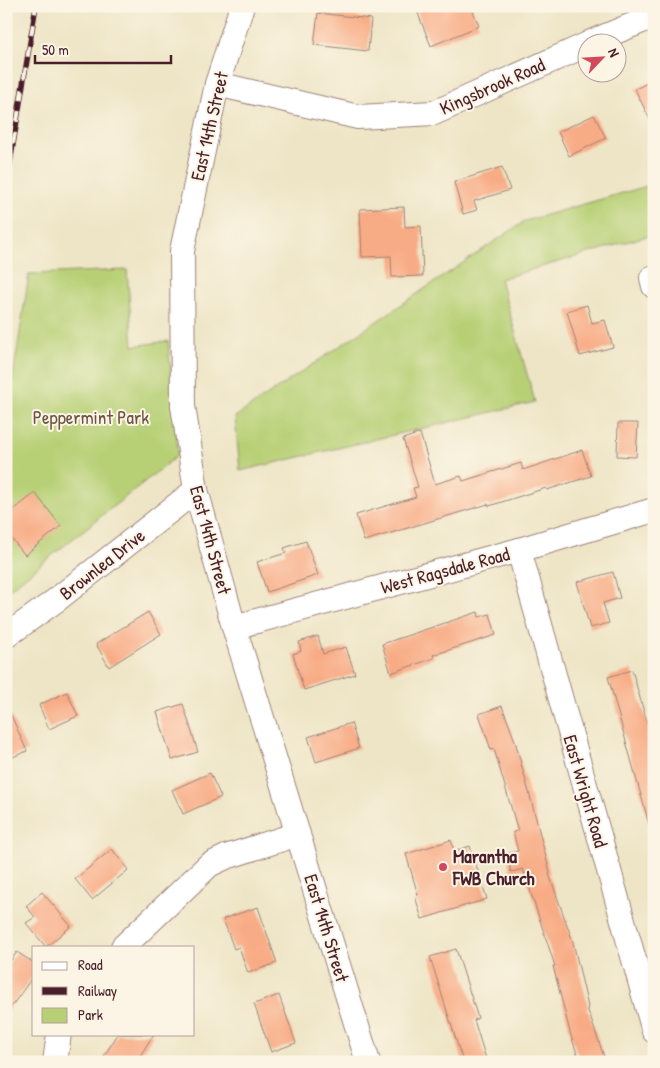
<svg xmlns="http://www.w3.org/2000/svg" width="660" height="1068" viewBox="0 0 660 1068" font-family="'Patrick Hand',sans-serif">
<rect width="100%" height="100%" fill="#fcf5e5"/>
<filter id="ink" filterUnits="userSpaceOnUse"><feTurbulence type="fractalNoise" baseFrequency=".02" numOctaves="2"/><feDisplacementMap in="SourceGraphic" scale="10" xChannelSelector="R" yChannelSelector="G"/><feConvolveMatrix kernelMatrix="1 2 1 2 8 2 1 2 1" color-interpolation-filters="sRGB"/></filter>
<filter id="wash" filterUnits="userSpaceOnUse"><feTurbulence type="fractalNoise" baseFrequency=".0096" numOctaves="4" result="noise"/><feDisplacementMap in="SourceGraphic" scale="20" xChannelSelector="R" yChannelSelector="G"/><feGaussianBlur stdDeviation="1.12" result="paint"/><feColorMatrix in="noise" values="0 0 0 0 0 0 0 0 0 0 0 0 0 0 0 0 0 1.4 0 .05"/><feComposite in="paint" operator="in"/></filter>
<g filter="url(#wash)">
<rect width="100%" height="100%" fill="#eee5c6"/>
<g fill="#b7d076" stroke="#807850">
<polygon points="654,184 654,234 500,279 535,402 240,471 235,417 525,221"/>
<polygon points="127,270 133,346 168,341 178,455 6,592 6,409 8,409 29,274"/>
</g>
<g id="blocks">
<g fill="#f8ac85">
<polygon points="415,6 471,6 479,26 431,46"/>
<polygon points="318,13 371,19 368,51 314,45"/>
<polygon points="654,80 654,128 635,89"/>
<polygon points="594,115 606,138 569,156 558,132"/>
<polygon points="502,167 510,190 474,201 477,210 463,214 454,182"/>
<polygon points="404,207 405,227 421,226 423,276 392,277 391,256 362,257 360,209"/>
<polygon points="587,305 592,323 605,320 613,347 580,356 567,311"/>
<polygon points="618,423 638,423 636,457 617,456"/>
<polygon points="420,433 435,484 461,476 463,481 521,463 523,470 582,450 591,476 547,490 546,488 489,506 488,504 364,541 356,515 416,497 413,488 418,487 403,439"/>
<polygon points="35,493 61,526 25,555 6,532 6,516"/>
<polygon points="306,541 318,575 267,592 257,562 286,553 284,548"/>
<polygon points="613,572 620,598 603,603 609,623 590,628 577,582"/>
<polygon points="148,612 161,634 109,667 96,644"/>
<polygon points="478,612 479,617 490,614 496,635 433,655 434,658 391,673 382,644"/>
<polygon points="318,636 323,654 346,647 355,674 304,690 293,654 301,651 299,642"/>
<polygon points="632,670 654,747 654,823 649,824 608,677"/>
<polygon points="67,692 78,716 49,729 39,705"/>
<polygon points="6,704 27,751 6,760"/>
<polygon points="183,704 198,752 172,760 157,712"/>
<polygon points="502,706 515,741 534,811 550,873 549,874 573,942 588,1007 587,1008 606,1062 580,1062 571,1036 553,966 555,966 523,869 511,872 506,854 518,851 513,832 518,831 494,749 491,750 479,714"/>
<polygon points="351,723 359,748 316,762 308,737"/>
<polygon points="210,773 221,797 183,814 172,790"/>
<polygon points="451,840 454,851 470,846 487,899 422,919 415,896 418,895 406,854"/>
<polygon points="112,849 128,870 92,900 75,879"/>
<polygon points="42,892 71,926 46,947 26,923 35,917 26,906"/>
<polygon points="258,907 277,963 248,973 239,947 234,949 223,919"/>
<polygon points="456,949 478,1018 474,1020 487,1062 463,1062 430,957"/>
<polygon points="17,952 34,963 34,975 6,1014 6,967"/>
<polygon points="279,995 296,1043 271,1052 254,1004"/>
<polygon points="118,1034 154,1034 136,1062 113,1062 104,1056"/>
</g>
</g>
</g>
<g filter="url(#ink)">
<use href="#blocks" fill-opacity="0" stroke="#9c8278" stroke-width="1"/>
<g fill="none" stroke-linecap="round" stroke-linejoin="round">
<g stroke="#9c8278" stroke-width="26">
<g id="minor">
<polyline points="242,6 217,84 182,251 183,406 196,490 234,627 368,1062"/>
<polyline points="591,42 654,16"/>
<polyline points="217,84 358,117 434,113 588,44"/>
<polyline points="652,278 654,286"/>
<polyline points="519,550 654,1031"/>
<polyline points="234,627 519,550 654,510"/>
<polyline points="6,636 55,601 196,490"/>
<polyline points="123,947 209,865 226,857 298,834"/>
<polyline points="55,1062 59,1034"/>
</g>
</g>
<use href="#minor" stroke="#fff" stroke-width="24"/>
<g stroke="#4a1f2b" stroke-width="5.5">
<polyline id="rail" points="6,187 36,6"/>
</g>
<use href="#rail" stroke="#fcf5e5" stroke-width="4" stroke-dasharray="11" stroke-linecap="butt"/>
</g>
</g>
<circle fill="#d1495b" stroke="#fcf5e5" stroke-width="2" cx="443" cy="867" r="5"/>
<g text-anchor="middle" stroke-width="4" stroke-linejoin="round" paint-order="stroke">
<g font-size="19" fill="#4a1f2b" stroke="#fcf5e5">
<text transform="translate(492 86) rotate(-24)" y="7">Kingsbrook Road</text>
<text transform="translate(209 126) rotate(-77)" y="7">East 14th Street</text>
<text transform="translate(211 540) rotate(75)" y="7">East 14th Street</text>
<text transform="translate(102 564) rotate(-38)" y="7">Brownlea Drive</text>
<text transform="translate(445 570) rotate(-15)" y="7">West Ragsdale Road</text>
<text transform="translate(586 791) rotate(74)" y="7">East Wright Road</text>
<text transform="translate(327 928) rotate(73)" y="7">East 14th Street</text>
</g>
<g font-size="19" fill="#6b5442" stroke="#fcf5e5">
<text x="91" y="424">Peppermint Park</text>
</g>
<g font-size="19" font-weight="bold" fill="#4a1f2b" stroke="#fcf5e5" text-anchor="start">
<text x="453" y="863">Marantha<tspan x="453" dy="22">FWB Church</tspan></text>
</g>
</g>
<rect width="660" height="1068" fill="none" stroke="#fcf5e5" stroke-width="25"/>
<rect x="32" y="946" width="162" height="90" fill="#fcf5e5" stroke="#b59f9b"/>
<rect x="42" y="962" width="25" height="8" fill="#ffffff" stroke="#b59f9b"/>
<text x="78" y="970" font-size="15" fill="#4a1f2b">Road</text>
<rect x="42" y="987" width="25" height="8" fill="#4a1f2b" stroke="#b59f9b"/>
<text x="78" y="996" font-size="15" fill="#4a1f2b">Railway</text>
<rect x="42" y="1008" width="25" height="15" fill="#b7d076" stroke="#b59f9b"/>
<text x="78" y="1020" font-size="15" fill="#4a1f2b">Park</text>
<g transform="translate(602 58) rotate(65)"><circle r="24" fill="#fcf5e5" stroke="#b59f9b"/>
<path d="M0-4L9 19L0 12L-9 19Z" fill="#d1495b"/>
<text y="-8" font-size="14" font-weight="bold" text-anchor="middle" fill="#4a1f2b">N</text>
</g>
<path d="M35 55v8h136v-8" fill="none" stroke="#4a1f2b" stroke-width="2.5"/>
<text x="42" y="55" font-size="15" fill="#4a1f2b" stroke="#fcf5e5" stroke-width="4" paint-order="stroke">50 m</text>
</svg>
